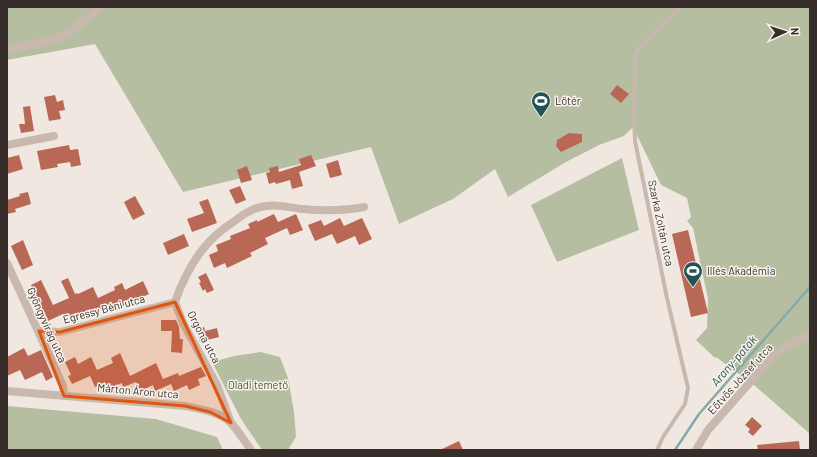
<svg xmlns="http://www.w3.org/2000/svg" width="817" height="457" viewBox="0 0 817 457" font-family="Barlow,sans-serif">
<rect width="100%" height="100%" fill="#f0e8e0"/>
<g fill="#b6bea2">
<polygon points="7,7 810,7 810,434 754,385 716,357 715,358 696,340 707,328 708,299 693,228 687,221 691,217 687,198 661,185 633,127 624,136 599,145 566,162 508,197 495,169 453,199 399,224 371,147 183,192 95,44 7,60"/>
<polygon points="622,158 639,230 557,262 531,205"/>
<polygon points="261,352 280,357 288,378 294,412 296,437 288,450 262,450 241,419 212,362 234,356"/>
<polygon points="7,406 156,419 217,437 223,450 7,450"/>
</g>
<g fill="none" stroke-linecap="round" stroke-linejoin="round">
<polyline stroke="#82abaa" stroke-width="2.5" points="675,450 699,414 810,287"/>
</g>
<g fill="#b96856">
<polygon points="617,85 629,94 621,103 610,94"/>
<polygon points="55,95 57,102 63,100 65,110 59,111 61,119 49,121 44,97"/>
<polygon points="30,106 34,131 21,133 19,124 25,124 23,107"/>
<polygon points="569,133 582,134 582,142 561,152 556,146 557,140"/>
<polygon points="69,145 70,150 78,149 81,165 71,167 70,162 57,164 58,167 41,170 37,151"/>
<polygon points="19,155 23,169 7,174 7,158"/>
<polygon points="311,155 316,166 299,172 303,186 292,189 290,180 276,184 275,182 269,184 266,173 270,172 269,168 278,166 279,172 301,165 299,159"/>
<polygon points="338,160 342,175 330,178 326,164"/>
<polygon points="247,166 252,180 241,183 237,170"/>
<polygon points="240,186 246,200 236,204 229,190"/>
<polygon points="28,192 31,204 15,209 16,212 7,214 7,200 20,196 19,194"/>
<polygon points="135,196 145,214 133,220 124,202"/>
<polygon points="208,199 217,223 192,232 187,219 204,213 199,202"/>
<polygon points="274,214 278,222 296,214 303,230 290,235 287,228 265,238 268,244 250,253 252,256 227,268 225,263 214,268 209,255 218,251 216,245 231,239 230,236 250,228 248,224 257,220 257,222"/>
<polygon points="340,218 344,226 362,218 372,239 359,245 355,236 337,244 332,234 315,241 308,225 321,220 324,226"/>
<polygon points="688,230 708,313 691,317 672,234"/>
<polygon points="184,234 189,246 168,255 163,243"/>
<polygon points="23,240 33,265 22,270 11,246"/>
<polygon points="206,273 214,290 207,293 205,289 203,291 199,283 201,282 198,277"/>
<polygon points="68,278 75,294 77,293 78,294 93,287 98,298 115,290 114,287 122,283 125,290 143,281 149,294 123,306 122,303 109,309 107,306 92,313 90,309 78,315 76,313 65,318 63,314 48,321 31,285 41,280 53,305 69,298 61,281"/>
<polygon points="161,320 176,320 179,327 180,339 183,339 182,353 171,352 172,331 161,331"/>
<polygon points="204,327 205,331 217,328 219,337 200,342 196,329"/>
<polygon points="24,348 28,356 41,350 53,377 46,381 42,372 25,380 20,370 7,376 7,357"/>
<polygon points="120,353 130,376 156,363 163,379 178,373 179,376 201,367 206,376 198,379 200,385 189,390 187,385 174,391 171,384 155,391 153,385 140,391 136,382 123,387 122,383 108,389 105,382 95,387 90,376 72,384 68,376 71,375 65,362 75,357 78,364 91,357 97,370 113,363 111,358"/>
<polygon points="752,417 762,426 753,436 748,432 750,429 745,425"/>
<polygon points="459,441 463,450 440,450"/>
<polygon points="799,441 800,450 758,450 757,445"/>
</g>
<g fill="none" stroke-linecap="round" stroke-linejoin="round">
<polyline stroke="#c8b8ad" stroke-width="4" points="657,450 663,437 685,404 688,388 667,298 635,141 634,119 635,56 641,45 681,7"/>
<g stroke="#c8b8ad" stroke-width="8">
<polyline points="7,50 62,37 72,31 101,7"/>
<polyline points="7,145 54,136"/>
<polyline points="7,263 63,386 64,396"/>
<polyline points="39,331 60,332 175,302"/>
<path d="M7 391 185 406C200 409 221 412 232 424 239 432 245 442 251 450"/>
<path d="M231 423 217 385 183 323 175 302C183 279 196 254 214 237 221 230 229 225 236 220 245 213 255 207 266 206 278 204 291 208 303 209 324 211 343 211 364 207"/>
<path d="M696 450 708 430 774 355C786 346 796 340 810 335"/>
</g>
</g>
<path fill="#df570e" fill-opacity="0.2" stroke="#df570e" stroke-width="3" stroke-linejoin="round" d="M175 302 231 423 210 412 185 406 64 396 39 331 60 332Z"/>
<defs>
<g id="stadium-pin" transform="scale(1)"><path d="M0 17L-7.5 6A9.5 9.5 0 1 1 7.5 6Z" fill="#255354" stroke="#f8f2ec"/><path d="M0-5a6.5 5 0 1 0 0 10a6.5 5 0 1 0 0-10ZM-3.5-1.8h7v3.6h-7Z" fill="#fff"/></g>
</defs>
<g fill-rule="evenodd">
<use href="#stadium-pin" x="541" y="101"/>
<use href="#stadium-pin" x="693" y="271"/>
</g>
<g text-anchor="middle" stroke-width="3" stroke-linejoin="round" paint-order="stroke">
<g font-size="11" fill="#372e2b" stroke="#f8f2ec" text-anchor="start">
<text x="555" y="105">Lőtér</text>
<text x="707" y="275">Illés Akadémia</text>
</g>
<g font-size="11" fill="#372e2b" stroke="#f8f2ec">
<text transform="translate(661 223) rotate(78)" y="4">Szarka Zoltán utca</text>
<text transform="translate(104 309) rotate(-15)" y="4">Egressy Béni utca</text>
<text transform="translate(47 325) rotate(66)" y="4">Gyöngyvirág utca</text>
<text transform="translate(204 337) rotate(62)" y="4">Orgona utca</text>
<text transform="translate(740 379) rotate(-48)" y="4">Eötvös József utca</text>
<text transform="translate(138 391) rotate(5)" y="4">Márton Áron utca</text>
</g>
<g font-size="11" fill="#485231" stroke="#f8f2ec">
<text x="258" y="389">Oladi temető</text>
</g>
<g font-size="12" font-style="italic" fill="#255354" stroke="#f8f2ec">
<text transform="translate(734 361) rotate(-49)" y="4">Arany-patak</text>
</g>
</g>
<rect width="817" height="457" fill="none" stroke="#372e2b" stroke-width="16"/>
<g transform="translate(785 32) rotate(87)" stroke="#f8f2ec" stroke-width="3" paint-order="stroke">
<path d="M0-3L7 15L0 10L-7 15Z" fill="#372e2b"/>
<text y="-6" font-size="11" font-weight="bold" text-anchor="middle" fill="#372e2b">N</text>
</g>
</svg>
